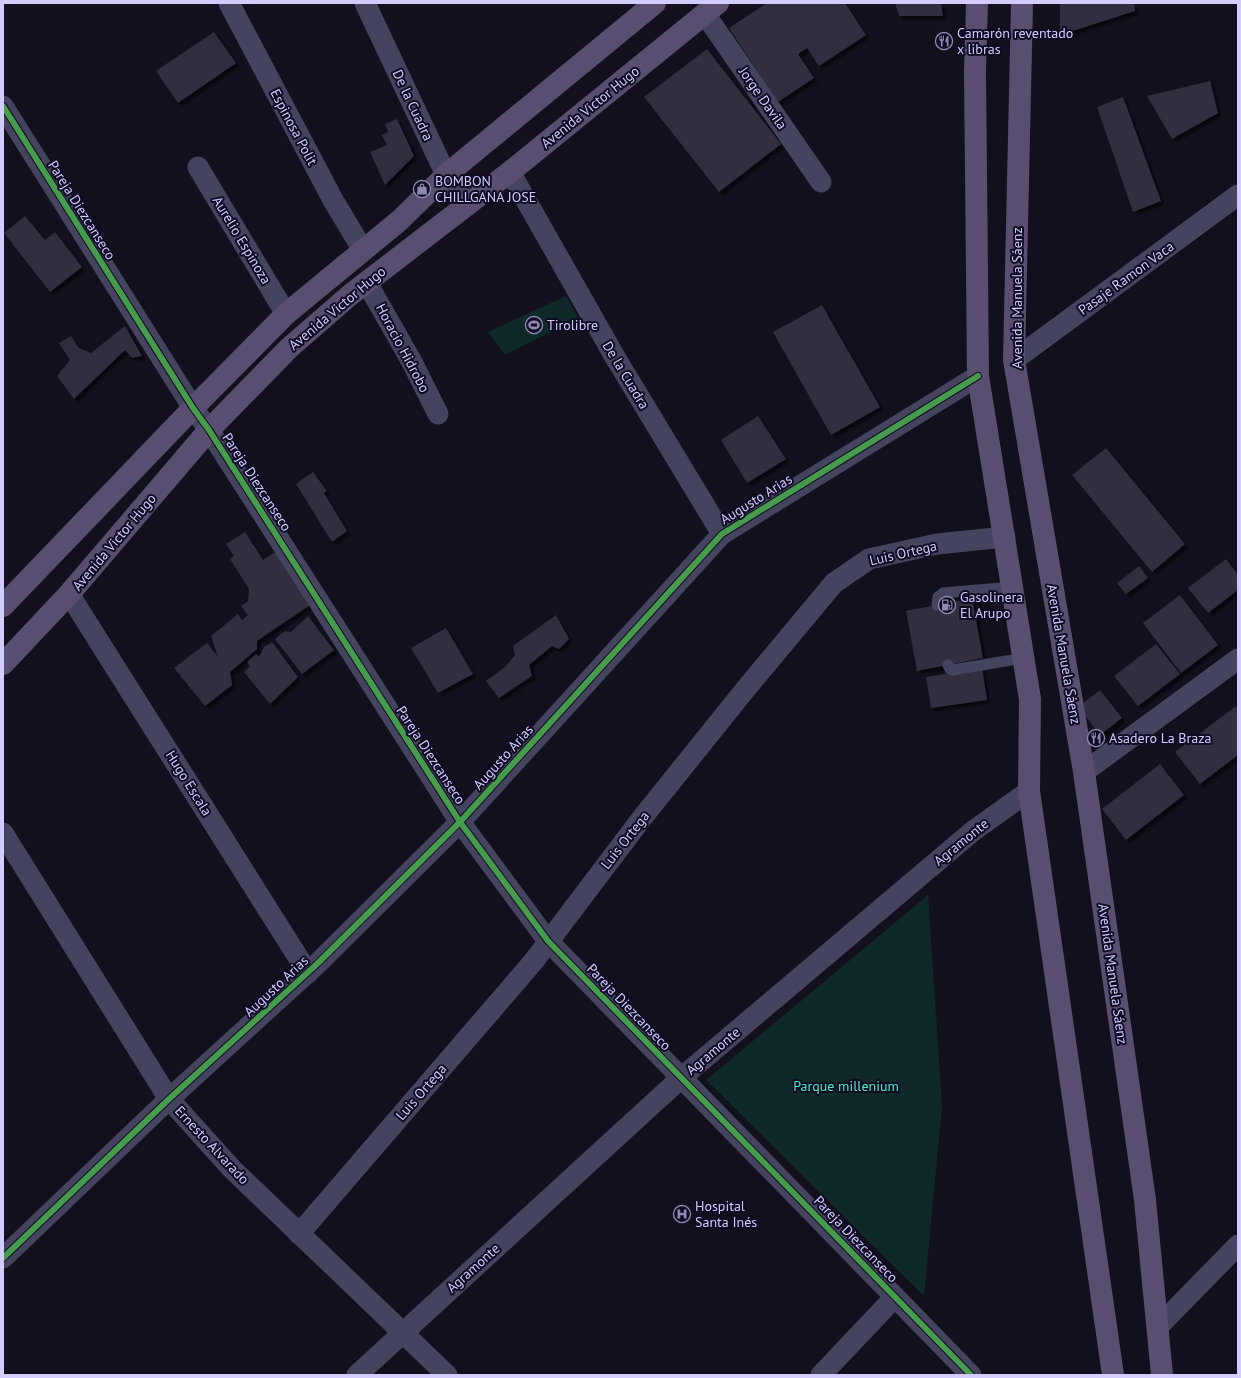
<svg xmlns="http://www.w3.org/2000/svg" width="1241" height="1378" viewBox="0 0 1241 1378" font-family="'PT Sans',sans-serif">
<defs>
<filter id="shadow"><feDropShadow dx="3.5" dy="3.5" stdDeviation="1" flood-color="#0009"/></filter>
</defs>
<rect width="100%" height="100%" fill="#12101d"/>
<g fill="#0f2929">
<polygon points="566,296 578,318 505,355 488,332"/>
<polygon points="928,895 942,1106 924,1296 706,1080"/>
</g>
<g fill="#302e3f" filter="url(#shadow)">
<polygon points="767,3 845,3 866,35 819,66 807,48 798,54 814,78 778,102 729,28"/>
<polygon points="895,3 941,3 943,16 899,16"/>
<polygon points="1060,3 1134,3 1135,11 1060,35"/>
<polygon points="214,32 236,63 178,103 156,71"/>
<polygon points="707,49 781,144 719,192 644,97"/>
<polygon points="1210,81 1218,113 1172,139 1147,96"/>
<polygon points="1123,97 1161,201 1133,212 1097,107"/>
<polygon points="397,119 414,156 385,185 370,152 387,145 382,135 388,132 385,124"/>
<polygon points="25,216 45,240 55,232 82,267 50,292 4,233"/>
<polygon points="822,305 880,407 831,435 773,332"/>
<polygon points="125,326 142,356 132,358 125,350 74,399 57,376 70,360 59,343 71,336 79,348 91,353"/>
<polygon points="758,416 786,459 747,483 721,440"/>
<polygon points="1106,448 1185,544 1152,572 1072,475"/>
<polygon points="313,472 327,491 324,493 347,531 332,542 296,484"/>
<polygon points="245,532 263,560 281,548 310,605 257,641 257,649 230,672 232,685 205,706 174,668 207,643 218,657 211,636 238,614 242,620 248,615 241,606 248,601 249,589 230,559 234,556 226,544"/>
<polygon points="1226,559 1238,575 1238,590 1208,613 1188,588"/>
<polygon points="1139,566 1148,578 1126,594 1117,583"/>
<polygon points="1180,595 1218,645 1181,673 1143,623"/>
<polygon points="972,598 983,658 917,671 906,611"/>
<polygon points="556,615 569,639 559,649 552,646 529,665 532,676 499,698 486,681 506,666 515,655 513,646"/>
<polygon points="308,616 334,650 302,674 275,639 285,631 291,632"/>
<polygon points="446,628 473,674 438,693 411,648"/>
<polygon points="272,642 298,677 270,704 244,672 250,666 247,662 256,654 259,657 264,647"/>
<polygon points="1156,644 1180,674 1138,706 1114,676"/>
<polygon points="982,668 987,700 931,708 926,677"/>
<polygon points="1100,690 1122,718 1100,735 1078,707"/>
<polygon points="1236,706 1238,709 1238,755 1200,784 1175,752"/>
<polygon points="1160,764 1184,795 1126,840 1102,809"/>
</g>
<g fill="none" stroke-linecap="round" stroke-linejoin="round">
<g stroke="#45445f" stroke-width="11">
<polyline points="937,605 938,597 943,593 1012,587"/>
<polyline points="948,665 950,669 952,670 1024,658"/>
</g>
<g stroke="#45445f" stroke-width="21">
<polyline points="229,3 333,200 363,250"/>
<polyline points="365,3 446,175 467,204"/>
<polyline points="705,14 821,182"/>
<polyline points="3,106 193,408 209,430 460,822 548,941 971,1375"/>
<polyline points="198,167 286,314"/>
<polyline points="510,172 615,357 722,534"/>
<polyline points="367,283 412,362 438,414"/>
<polyline points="1014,360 1238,195"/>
<polyline points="69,594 308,973"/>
<polyline points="1084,772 1238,659"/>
<polyline points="3,833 169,1099 232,1169 447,1375"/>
<polyline points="299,1234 533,962 642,818 744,691 834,583 869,559 937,544 1005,537"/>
<polyline points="3,1258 169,1099 317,964 460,822 722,534 978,376"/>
<polyline points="1158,1327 1238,1245"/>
<polyline points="357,1375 681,1078 973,831 1029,791"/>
<polyline points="821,1375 895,1297"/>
</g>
<g stroke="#594e6f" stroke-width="22">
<polyline points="977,3 975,71 978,376 1030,699 1029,791 1113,1375"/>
<polyline points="1022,3 1014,360 1084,772 1145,1200 1162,1375"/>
<polyline points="3,606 193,408 286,314 399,221 446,175 655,3"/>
<polyline points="3,664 69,594 209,430 289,348 350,295 510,172 718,3"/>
</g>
<g stroke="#0f0b22" stroke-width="8">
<g id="cycleway">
<polyline points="3,106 193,408 209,430 460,822 548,941 971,1375"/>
<polyline points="3,1258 169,1099 317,964 460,822 722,534 978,376"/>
</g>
</g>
<use href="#cycleway" stroke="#469c4c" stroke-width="6"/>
</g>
<defs>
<g id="restaurant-ring" transform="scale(0.9)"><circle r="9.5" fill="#0f0b22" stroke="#8f8ab0" stroke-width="1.5"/><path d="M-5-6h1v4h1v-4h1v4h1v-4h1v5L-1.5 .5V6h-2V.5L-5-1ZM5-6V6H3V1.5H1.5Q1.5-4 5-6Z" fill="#8f8ab0"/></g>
<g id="shop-ring" transform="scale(0.9)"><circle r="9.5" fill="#0f0b22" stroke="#8f8ab0" stroke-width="1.5"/><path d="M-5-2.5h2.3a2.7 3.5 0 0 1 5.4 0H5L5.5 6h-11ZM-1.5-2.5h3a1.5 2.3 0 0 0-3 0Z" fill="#8f8ab0"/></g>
<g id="stadium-ring" transform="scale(0.9)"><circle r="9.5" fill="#0f0b22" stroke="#8f8ab0" stroke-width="1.5"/><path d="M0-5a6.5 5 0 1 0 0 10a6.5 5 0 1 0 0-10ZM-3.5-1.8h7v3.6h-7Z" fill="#8f8ab0"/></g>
<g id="fuel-ring" transform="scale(0.9)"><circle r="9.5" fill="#0f0b22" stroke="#8f8ab0" stroke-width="1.5"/><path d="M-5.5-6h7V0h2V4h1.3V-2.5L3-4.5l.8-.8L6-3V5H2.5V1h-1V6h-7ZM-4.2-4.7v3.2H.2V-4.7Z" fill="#8f8ab0"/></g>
<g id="hospital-ring" transform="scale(0.9)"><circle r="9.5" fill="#0f0b22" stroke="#8f8ab0" stroke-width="1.5"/><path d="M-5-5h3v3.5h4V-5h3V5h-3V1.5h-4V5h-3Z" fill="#8f8ab0"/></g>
</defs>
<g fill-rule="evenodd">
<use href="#restaurant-ring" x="944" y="41"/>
<use href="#shop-ring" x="422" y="189"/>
<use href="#stadium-ring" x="534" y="325"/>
<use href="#fuel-ring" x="947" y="605"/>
<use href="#restaurant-ring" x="1096" y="738"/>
<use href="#hospital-ring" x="682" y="1214"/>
</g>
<g text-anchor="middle" stroke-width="4" stroke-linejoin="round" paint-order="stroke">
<g font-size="14" fill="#d2ccff" stroke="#0f0b22" text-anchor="start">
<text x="957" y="38">Camarón reventado<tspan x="957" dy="16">x libras</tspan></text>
<text x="435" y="186">BOMBON<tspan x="435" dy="16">CHILLGANA JOSE</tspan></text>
<text x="547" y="330">Tirolibre</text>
<text x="960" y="602">Gasolinera<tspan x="960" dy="16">El Arupo</tspan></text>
<text x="1109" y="743">Asadero La Braza</text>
<text x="695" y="1211">Hospital<tspan x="695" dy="16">Santa Inés</tspan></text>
</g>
<g font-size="14" fill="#d2ccff" stroke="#0f0b22">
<text transform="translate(763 98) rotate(55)" y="5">Jorge Davila</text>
<text transform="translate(413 105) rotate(65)" y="5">De la Cuadra</text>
<text transform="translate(590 107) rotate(-39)" y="5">Avenida Victor Hugo</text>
<text transform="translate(294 127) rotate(62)" y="5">Espinosa Polit</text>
<text transform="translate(82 210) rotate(58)" y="5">Pareja Diezcanseco</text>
<text transform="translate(242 240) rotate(59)" y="5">Aurelio Espinoza</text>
<text transform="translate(1126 278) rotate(-36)" y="5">Pasaje Ramon Vaca</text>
<text transform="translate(1017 298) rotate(-90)" y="5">Avenida Manuela Sáenz</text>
<text transform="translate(337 308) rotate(-40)" y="5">Avenida Victor Hugo</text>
<text transform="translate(403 348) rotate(62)" y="5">Horacio Hidrobo</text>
<text transform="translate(626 375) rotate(59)" y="5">De la Cuadra</text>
<text transform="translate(257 482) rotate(57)" y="5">Pareja Diezcanseco</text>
<text transform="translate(756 499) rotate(-32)" y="5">Augusto Arias</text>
<text transform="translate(114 542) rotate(-50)" y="5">Avenida Victor Hugo</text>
<text transform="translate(903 553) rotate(-13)" y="5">Luis Ortega</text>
<text transform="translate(1064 654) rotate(80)" y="5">Avenida Manuela Sáenz</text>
<text transform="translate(431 755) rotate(57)" y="5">Pareja Diezcanseco</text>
<text transform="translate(503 757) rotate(-48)" y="5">Augusto Arias</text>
<text transform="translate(189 783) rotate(58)" y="5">Hugo Escala</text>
<text transform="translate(625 840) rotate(-52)" y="5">Luis Ortega</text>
<text transform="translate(961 842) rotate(-39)" y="5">Agramonte</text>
<text transform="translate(1113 974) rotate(82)" y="5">Avenida Manuela Sáenz</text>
<text transform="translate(276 986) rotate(-43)" y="5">Augusto Arias</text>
<text transform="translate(629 1007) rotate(46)" y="5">Pareja Diezcanseco</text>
<text transform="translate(713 1051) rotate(-40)" y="5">Agramonte</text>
<text transform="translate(421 1092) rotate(-49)" y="5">Luis Ortega</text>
<text transform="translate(212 1145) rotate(47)" y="5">Ernesto Alvarado</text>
<text transform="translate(856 1239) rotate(46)" y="5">Pareja Diezcanseco</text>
<text transform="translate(473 1268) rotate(-42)" y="5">Agramonte</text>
</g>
<g font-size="14" fill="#4deac2" stroke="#0f0b22">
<text x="846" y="1091">Parque millenium</text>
</g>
</g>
<rect width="1241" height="1378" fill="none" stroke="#d2ccff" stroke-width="8"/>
</svg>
